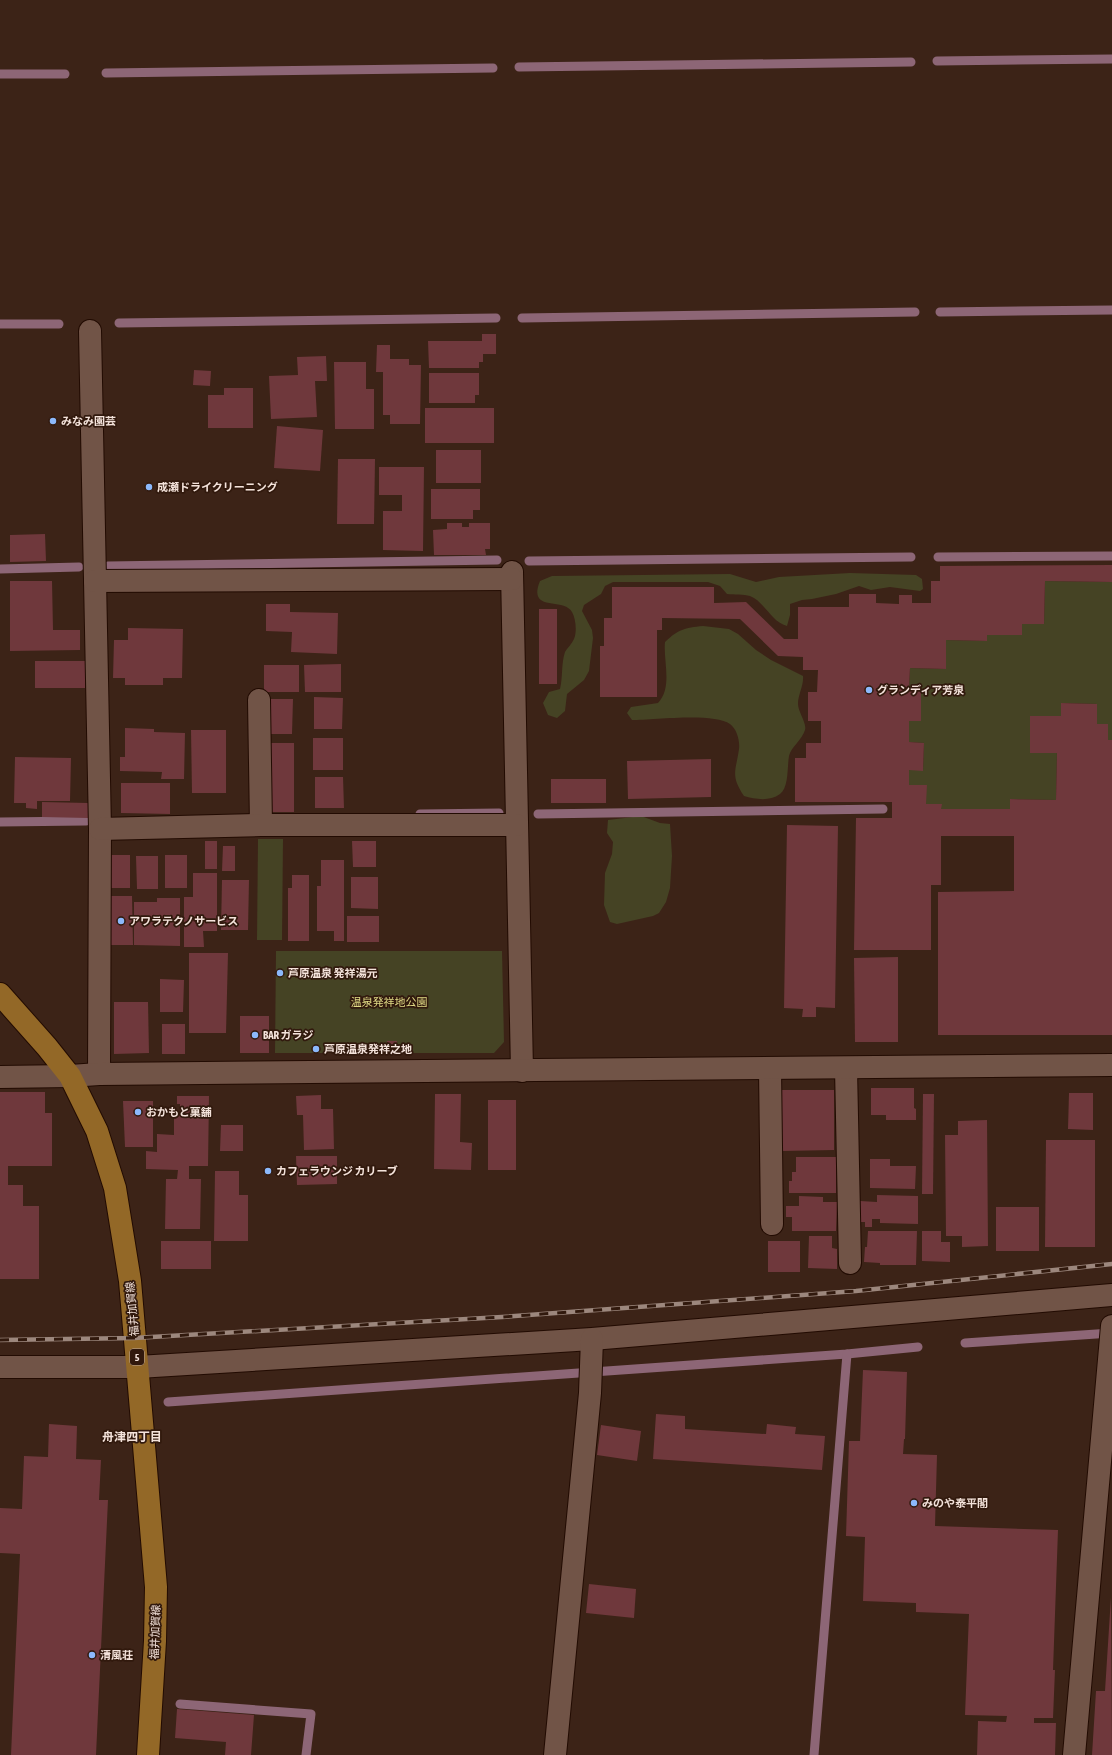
<svg xmlns="http://www.w3.org/2000/svg" width="1112" height="1755" viewBox="0 0 1112 1755" font-family="'Asap Condensed','Noto Sans JP',sans-serif">
<rect width="100%" height="100%" fill="#3c2317"/>
<g fill="#454324">
<path d="M850 573 916 575 922 579 923 589 920 591 890 587 871 590 859 586 836 594 812 599 802 600 790 604V615L787 626C771 622 765 602 750 596 744 594 734 595 727 594L720 586 708 582H613L605 586 601 594 584 605 582 611 592 630 593 638 589 671 584 680 567 694 565 711 557 718 548 715 543 703 549 692 560 689C563 677 561 664 565 652 567 648 572 644 574 639 577 632 576 619 572 612 564 597 527 613 540 581L552 576 730 574 756 582 779 577Z"/>
<polygon points="1045,581 1112,582 1112,740 1108,740 1108,724 1097,724 1097,704 1062,703 1061,716 1030,716 1030,752 1057,753 1056,800 1010,799 1010,809 941,809 941,804 926,804 926,785 909,785 909,770 923,770 924,743 909,742 909,721 921,721 921,688 909,688 910,668 946,669 946,640 986,641 987,635 1022,635 1022,624 1044,624"/>
<path d="M703 626 729 629 738 634 756 650 771 660 803 676C804 685 798 695 798 704 798 712 807 723 805 730 802 740 791 747 789 756 787 768 789 787 780 794 769 802 755 799 744 796 730 775 736 771 739 749 740 741 737 729 730 724 714 712 653 720 632 720L627 713 631 707 658 703C673 687 663 661 665 642 679 629 684 628 703 626Z"/>
<polygon points="641,816 660,823 670,824 672,856 670,888 666,902 659,913 653,916 617,924 610,922 604,905 605,873 612,854 613,842 607,833 608,820"/>
<polygon points="258,839 283,839 282,940 257,940"/>
<polygon points="276,951 502,951 504,1042 494,1053 275,1053"/>
</g>
<g fill="none" stroke-linecap="round" stroke-linejoin="round">
<g stroke="#8d6676" stroke-width="9">
<polyline points="937,61 1112,59"/>
<polyline points="519,67 911,62"/>
<polyline points="106,73 493,68"/>
<polyline points="0,74 65,74"/>
<polyline points="940,312 1112,310"/>
<polyline points="522,318 915,312"/>
<polyline points="119,323 496,318"/>
<polyline points="0,324 59,324"/>
<polyline points="938,557 1112,556"/>
<polyline points="529,561 911,557"/>
<polyline points="108,566 497,560"/>
<polyline points="0,569 79,567"/>
<polyline points="420,814 499,813"/>
<polyline points="538,814 883,809"/>
<polyline points="0,822 86,821"/>
<polyline points="965,1343 1111,1333"/>
<polyline points="168,1402 847,1354 918,1347"/>
<polyline points="180,1704 311,1714 306,1755"/>
<polyline points="814,1755 847,1354"/>
</g>
</g>
<g fill="#6f383c">
<polygon points="482,334 496,334 496,354 483,354 483,362 479,362 479,368 429,368 428,341 482,341"/>
<polygon points="377,345 390,345 390,359 409,359 409,365 421,365 420,424 390,424 390,415 383,415 383,372 376,372"/>
<polygon points="326,356 327,381 315,381 317,417 271,419 269,376 298,375 297,357"/>
<polygon points="334,362 366,362 366,389 374,389 374,429 335,429"/>
<polygon points="194,370 211,371 210,386 193,385"/>
<polygon points="429,373 479,373 479,395 475,395 475,403 429,403"/>
<polygon points="224,388 253,388 253,428 208,428 208,395 224,395"/>
<rect x="425" y="408" width="69" height="35"/>
<polygon points="277,426 323,430 320,471 274,468"/>
<rect x="436" y="450" width="45" height="33"/>
<polygon points="338,459 375,459 374,524 337,524"/>
<polygon points="379,467 424,467 423,551 383,550 383,511 402,511 402,495 379,495"/>
<polygon points="431,489 480,489 480,510 473,510 473,519 431,519"/>
<polygon points="447,523 462,523 462,527 469,527 469,523 490,523 490,549 485,549 486,555 434,555 433,530 447,529"/>
<polygon points="45,534 46,561 10,562 10,535"/>
<polygon points="1112,565 1112,582 1045,581 1044,624 1022,624 1022,635 987,635 987,641 946,640 946,669 910,668 909,688 921,688 921,721 909,721 909,742 924,743 923,771 909,770 909,785 927,785 926,804 942,804 941,809 1010,809 1010,799 1056,800 1057,753 1030,753 1030,716 1061,716 1061,703 1097,704 1097,724 1108,724 1108,740 1112,740 1112,1035 938,1035 938,892 1014,891 1014,836 941,836 941,885 931,885 931,950 854,950 856,818 892,818 892,802 795,802 795,758 806,758 806,743 821,743 821,721 808,721 808,692 817,692 818,670 803,670 803,657 778,656 740,619 662,618 662,630 657,630 657,697 600,697 600,646 604,646 604,618 612,618 612,587 714,587 714,603 746,602 784,639 798,639 798,607 849,607 849,594 876,594 876,603 899,604 899,595 912,595 912,603 931,603 931,581 940,581 940,566"/>
<polygon points="10,581 52,581 53,630 80,630 80,650 10,651"/>
<polygon points="266,604 290,604 290,612 338,613 337,654 291,652 292,632 266,631"/>
<rect x="539" y="609" width="18" height="75"/>
<polygon points="128,628 183,629 182,678 163,678 163,685 125,685 125,678 113,678 114,640 128,640"/>
<rect x="35" y="661" width="50" height="27"/>
<polygon points="341,664 341,692 305,692 304,665"/>
<rect x="264" y="665" width="35" height="27"/>
<polygon points="314,697 343,698 342,729 314,729"/>
<polygon points="266,699 293,699 292,734 266,734"/>
<polygon points="125,728 154,729 154,732 185,733 184,779 161,779 162,772 120,771 120,757 125,757"/>
<polygon points="191,730 226,730 226,793 192,793"/>
<rect x="313" y="738" width="30" height="32"/>
<polygon points="266,743 294,743 294,812 267,812"/>
<polygon points="15,757 71,758 70,801 37,801 37,809 26,808 26,803 14,803"/>
<polygon points="711,759 711,797 628,799 627,761"/>
<polygon points="315,777 343,777 344,808 315,808"/>
<rect x="551" y="779" width="55" height="24"/>
<polygon points="121,783 170,783 170,814 121,813"/>
<polygon points="42,802 88,803 88,818 42,817"/>
<polygon points="787,825 838,826 835,1008 816,1007 816,1017 802,1017 803,1009 784,1008"/>
<rect x="205" y="841" width="12" height="28"/>
<polygon points="352,841 376,841 376,867 353,867"/>
<polygon points="223,846 235,846 235,871 222,871"/>
<rect x="108" y="855" width="22" height="33"/>
<rect x="165" y="855" width="22" height="33"/>
<polygon points="136,856 158,856 158,889 137,889"/>
<polygon points="321,860 344,860 344,941 334,941 334,931 317,931 317,886 321,886"/>
<polygon points="193,873 217,873 217,931 203,931 204,947 184,947 184,897 193,897"/>
<polygon points="292,875 309,875 309,941 288,941 288,888 292,888"/>
<polygon points="351,877 378,877 378,909 351,908"/>
<polygon points="222,880 249,880 248,930 221,930"/>
<polygon points="110,896 132,896 133,945 110,945"/>
<polygon points="157,898 180,898 180,946 134,945 134,902 157,902"/>
<rect x="347" y="916" width="32" height="26"/>
<polygon points="189,953 228,953 226,1033 189,1033"/>
<polygon points="898,957 898,1042 855,1042 854,958"/>
<polygon points="160,979 184,980 183,1012 160,1012"/>
<polygon points="114,1002 148,1002 149,1053 114,1054"/>
<rect x="240" y="1016" width="29" height="37"/>
<rect x="162" y="1024" width="23" height="30"/>
<polygon points="387,1041 397,1041 397,1049 387,1048"/>
<polygon points="871,1088 914,1088 914,1108 916,1109 916,1120 886,1120 886,1115 871,1115"/>
<polygon points="781,1090 834,1090 834,1150 781,1151"/>
<polygon points="0,1092 45,1092 45,1113 52,1113 52,1166 8,1166 8,1185 23,1185 23,1206 39,1206 39,1279 0,1279"/>
<polygon points="1069,1093 1093,1093 1093,1130 1068,1129"/>
<polygon points="435,1094 461,1094 460,1142 472,1143 471,1170 434,1169"/>
<polygon points="923,1094 934,1094 933,1194 922,1194"/>
<polygon points="321,1095 321,1109 333,1109 334,1149 304,1150 303,1115 297,1115 296,1096"/>
<polygon points="177,1096 209,1096 208,1166 189,1166 189,1179 201,1179 200,1229 165,1229 166,1179 177,1179 178,1170 146,1169 146,1151 157,1152 157,1134 174,1135 174,1115 180,1115 180,1104 177,1104"/>
<rect x="488" y="1100" width="28" height="70"/>
<polygon points="123,1101 153,1101 153,1147 125,1147"/>
<polygon points="987,1120 988,1246 962,1247 962,1236 946,1236 945,1135 958,1135 958,1121"/>
<polygon points="221,1125 243,1125 243,1151 220,1151"/>
<polygon points="1046,1140 1095,1140 1095,1247 1045,1247"/>
<polygon points="296,1156 337,1156 337,1184 297,1185"/>
<polygon points="796,1157 836,1157 836,1193 789,1193 789,1181 792,1181 792,1172 796,1172"/>
<polygon points="870,1159 890,1159 890,1166 916,1166 915,1189 870,1188"/>
<polygon points="215,1171 239,1171 239,1195 248,1195 248,1241 214,1241"/>
<polygon points="877,1195 918,1196 918,1224 880,1223 880,1219 872,1219 872,1227 865,1227 865,1222 860,1222 860,1201 877,1202"/>
<polygon points="799,1196 823,1197 823,1202 837,1202 836,1231 792,1231 792,1217 786,1217 786,1206 799,1206"/>
<rect x="996" y="1207" width="43" height="44"/>
<polygon points="868,1231 917,1231 916,1265 880,1265 880,1263 864,1262 865,1247 867,1247"/>
<polygon points="922,1231 941,1231 941,1242 950,1242 950,1262 922,1261"/>
<polygon points="809,1236 832,1236 832,1248 837,1249 837,1269 808,1268"/>
<rect x="161" y="1241" width="50" height="28"/>
<rect x="768" y="1241" width="32" height="31"/>
<polygon points="863,1370 907,1372 905,1439 904,1439 903,1454 937,1455 935,1526 1058,1530 1053,1670 1055,1670 1053,1718 1034,1718 1034,1723 1056,1723 1055,1755 977,1755 978,1721 1006,1722 1007,1716 965,1715 969,1614 916,1612 916,1603 863,1601 865,1537 846,1536 849,1441 860,1441"/>
<polygon points="656,1414 685,1416 685,1429 766,1434 767,1424 796,1427 795,1434 825,1436 822,1470 653,1459"/>
<polygon points="49,1424 77,1426 76,1459 101,1460 99,1500 108,1500 96,1755 11,1755 20,1554 0,1553 0,1508 22,1509 24,1456 48,1457"/>
<polygon points="601,1425 641,1431 637,1461 597,1455"/>
<polygon points="589,1584 636,1589 634,1618 586,1613"/>
<polygon points="1111,1597 1112,1755 1092,1755 1096,1691 1105,1691"/>
<polygon points="177,1709 254,1715 251,1755 225,1755 226,1742 175,1738"/>
</g>
<g fill="none" stroke-linecap="round" stroke-linejoin="round">
<g stroke="#220b02" stroke-width="24">
<g id="minor">
<polyline points="90,331 100,829 99,1074"/>
<polyline points="512,572 522,1071"/>
<polyline points="95,581 512,579"/>
<polyline points="259,700 261,825"/>
<polyline points="100,829 261,825 516,825"/>
<polyline points="846,1068 850,1263"/>
<polyline points="770,1069 772,1224"/>
<polyline points="0,1077 70,1076 99,1074 1112,1065"/>
<polyline points="0,1367 138,1367 592,1339 1112,1295"/>
<polyline points="555,1755 590,1393 592,1339"/>
<polyline points="1074,1755 1112,1326"/>
</g>
</g>
<g stroke="#220b02" stroke-width="24">
<polyline id="major" points="0,994 47,1047 70,1076 97,1131 115,1188 130,1281 156,1587 155,1641 148,1755"/>
</g>
<use href="#minor" stroke="#715447" stroke-width="22"/>
<use href="#major" stroke="#936827" stroke-width="22"/>
<g stroke="#9c877d" stroke-width="4.5">
<polyline id="rail" points="0,1340 134,1338 502,1317 856,1291 1112,1264"/>
</g>
<use href="#rail" stroke="#31190d" stroke-width="3" stroke-dasharray="9" stroke-linecap="butt"/>
</g>
<g fill="#8cb9fc" stroke="#31190d" stroke-width="1.5">
<circle cx="53" cy="421" r="4"/>
<circle cx="149" cy="487" r="4"/>
<circle cx="869" cy="690" r="4"/>
<circle cx="121" cy="921" r="4"/>
<circle cx="280" cy="973" r="4"/>
<circle cx="255" cy="1035" r="4"/>
<circle cx="316" cy="1049" r="4"/>
<circle cx="138" cy="1112" r="4"/>
<circle cx="268" cy="1171" r="4"/>
<circle cx="914" cy="1503" r="4"/>
<circle cx="92" cy="1655" r="4"/>
</g>
<g text-anchor="middle" stroke-width="3.5" stroke-linejoin="round" paint-order="stroke">
<rect fill="#31190d" stroke="#baa69d" stroke-width="1" x="130" y="1349" width="14" height="16" rx="3"/>
<g font-size="10" font-weight="bold" fill="#f4e3db">
<text x="137" y="1361">5</text>
</g>
<g font-size="11" font-weight="bold" fill="#f4e3db" stroke="#31190d" text-anchor="start">
<text x="61" y="425">みなみ園芸</text>
<text x="157" y="491">成瀬ドライクリーニング</text>
<text x="877" y="694">グランディア芳泉</text>
<text x="129" y="925">アワラテクノサービス</text>
<text x="288" y="977">芦原温泉 発祥湯元</text>
<text x="263" y="1039">BAR ガラジ</text>
<text x="324" y="1053">芦原温泉発祥之地</text>
<text x="146" y="1116">おかもと菓舗</text>
<text x="276" y="1175">カフェラウンジ カリーブ</text>
<text x="922" y="1507">みのや泰平閣</text>
<text x="100" y="1659">清風荘</text>
</g>
<g font-size="11" fill="#e0db86" stroke="#31190d">
<text x="389" y="1006">温泉発祥地公園</text>
</g>
<g font-size="11" fill="#f4e3db" stroke="#31190d">
<text transform="translate(132 1309) rotate(-95)" y="4">福井加賀線</text>
<text transform="translate(155 1632) rotate(-88)" y="4">福井加賀線</text>
</g>
<g font-size="12" font-weight="bold" fill="#f4e3db" stroke="#31190d">
<text x="132" y="1441">舟津四丁目</text>
</g>
</g>
</svg>
